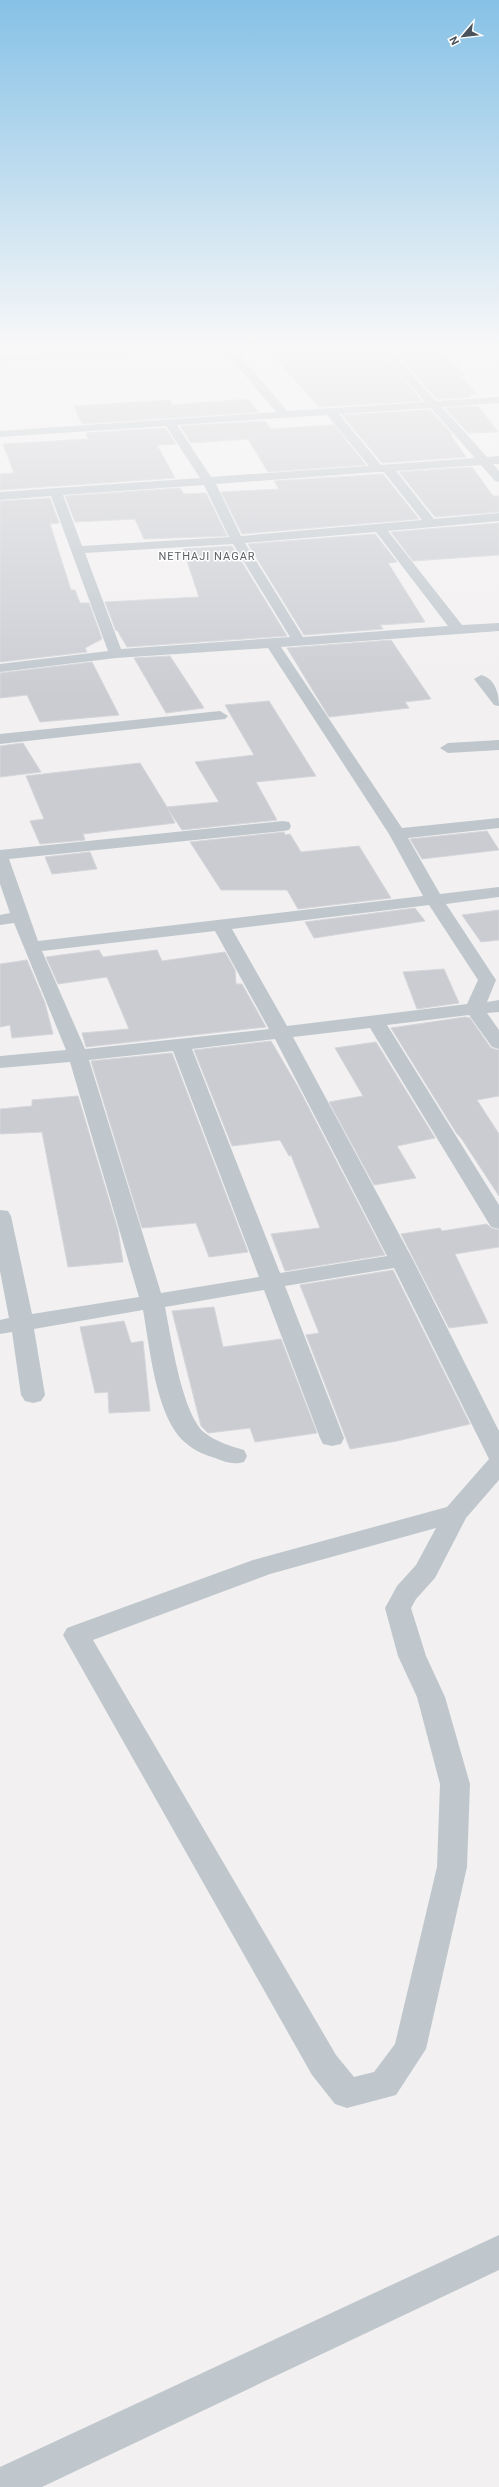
<svg xmlns="http://www.w3.org/2000/svg" width="499" height="2487" viewBox="0 0 499 2487" font-family="Roboto,sans-serif">
<rect width="100%" height="100%" fill="#f2f0f0"/>
<g fill="#caccd2" stroke="#d4d6da">
<polygon points="266,348 377,348 422,401 319,407"/>
<polygon points="391,348 440,348 466,375 461,376 477,394 468,394 471,397 437,399"/>
<polygon points="248,399 258,412 82,424 74,406 170,400 172,405"/>
<polygon points="478,406 498,432 468,433 445,408"/>
<polygon points="430,410 452,434 450,434 466,457 382,463 342,415"/>
<polygon points="265,421 271,429 334,425 366,465 268,472 248,439 191,443 180,426"/>
<polygon points="165,428 176,444 157,445 175,478 0,490 0,474 14,473 3,444 88,439 86,433"/>
<polygon points="472,467 493,496 499,496 499,512 435,517 399,472"/>
<polygon points="383,474 419,519 242,534 221,492 279,489 274,481"/>
<polygon points="180,488 184,494 206,493 227,536 144,539 135,519 75,522 65,496"/>
<polygon points="50,498 59,523 50,524 71,590 75,590 80,603 89,603 102,639 85,648 87,652 0,662 0,501"/>
<polygon points="499,523 499,555 413,561 391,532"/>
<polygon points="375,534 397,562 388,563 425,622 380,625 383,629 304,635 248,544"/>
<polygon points="232,546 287,636 127,647 117,630 116,631 105,602 199,597 183,549"/>
<polygon points="391,640 431,699 405,702 409,708 329,717 287,648"/>
<polygon points="170,656 204,708 166,713 134,658"/>
<polygon points="92,662 119,715 40,722 27,695 0,698 0,673"/>
<polygon points="269,701 316,776 256,782 277,820 182,830 168,809 175,823 83,834 85,840 40,844 30,821 44,819 26,776 140,763 167,807 219,802 195,762 254,755 225,705"/>
<polygon points="23,743 41,772 0,777 0,746"/>
<polygon points="487,831 499,850 422,859 410,839"/>
<polygon points="284,832 285,835 290,834 301,852 359,846 391,898 298,909 287,890 221,890 190,842"/>
<polygon points="90,852 97,869 52,874 45,857"/>
<polygon points="415,908 425,921 314,938 305,922"/>
<polygon points="499,910 499,940 481,942 462,915"/>
<polygon points="99,950 103,957 157,950 162,961 225,952 235,970 236,984 242,984 266,1027 86,1047 82,1033 129,1029 107,977 58,984 46,957"/>
<polygon points="27,960 45,1003 53,1034 12,1038 10,1025 0,1027 0,964"/>
<polygon points="444,969 459,1003 417,1009 403,972"/>
<polygon points="465,1017 470,1018 491,1048 499,1050 499,1096 477,1100 499,1134 499,1196 461,1138 457,1134 391,1028"/>
<polygon points="271,1041 298,1087 385,1255 285,1271 271,1234 320,1228 291,1155 289,1156 280,1140 232,1146 194,1050"/>
<polygon points="376,1042 435,1138 397,1146 416,1178 374,1185 329,1102 363,1096 335,1048"/>
<polygon points="172,1053 248,1252 209,1257 196,1223 142,1228 91,1061"/>
<polygon points="78,1096 118,1230 123,1262 68,1267 42,1132 0,1134 0,1109 32,1106 32,1100"/>
<polygon points="487,1224 491,1228 499,1230 499,1247 455,1254 488,1323 449,1328 401,1234 440,1228 442,1231"/>
<polygon points="393,1270 470,1424 397,1441 350,1449 306,1335 319,1333 300,1285"/>
<polygon points="214,1307 223,1347 281,1339 317,1433 255,1442 250,1428 208,1433 201,1426 172,1311"/>
<polygon points="124,1321 131,1343 143,1341 150,1411 109,1413 108,1392 95,1393 80,1327"/>
</g>
<g fill="none" stroke-linecap="round" stroke-linejoin="round">
<g fill="#bfc7cd" fill-rule="evenodd">
<path d="M153 348H234L287 411 425 402 378 348H389L436 401 499 397V403L442 407 487 457 499 456V464H493L499 471V482L495 481 481 465 396 471 434 519 499 513V521L388 531 462 625 499 623V631L281 647 402 828 499 818V828L408 838 440 894 499 887V897L446 904 496 980 487 1002 499 1000V1012L487 1013 499 1030V1049L492 1047 469 1015 387 1025 499 1205V1229L491 1227 488 1222 370 1028 293 1037 413 1260 499 1431V1480L466 1518 435 1578 416 1599 411 1608 426 1656 445 1697 470 1784 467 1867 426 2049 396 2095 347 2108 335 2104 312 2075 63 1635 67 1628 253 1560 447 1507 489 1459 394 1268 285 1286 344 1438 341 1444 332 1446 323 1444 320 1438 264 1290 165 1307C171 1336 182 1415 205 1433 217 1442 230 1446 244 1450L247 1456 244 1462C233 1465 225 1462 215 1458 205 1455 195 1451 187 1444 156 1420 150 1348 143 1310L34 1329 45 1395 41 1401 33 1403 25 1401 21 1395 12 1332 0 1334V1320L9 1318 0 1271V1210L8 1211 11 1216 32 1314 139 1297 70 1062 0 1068V1056L66 1050 14 923 0 925V915L10 913 0 884V850L283 821 289 822 291 826 289 830 283 831 9 859 38 941 423 896 389 834 268 648 116 658 0 672V664L108 651 51 496 0 500V492L200 478 166 426 0 437V431L276 412 225 351 0 361V355ZM431 408 475 458 381 465 339 414ZM327 415 369 466 211 477 177 425ZM377 472H384L422 520 241 536 216 484ZM204 485 229 537 82 546 63 495ZM376 532 448 626 303 637 245 543ZM233 544 290 637 121 649 85 553ZM429 905 478 980 467 1004 287 1026 232 929ZM215 931 269 1029 85 1049 42 951ZM275 1039 387 1256 280 1273 192 1049ZM173 1051 259 1277 161 1293 89 1060ZM436 1528 416 1565 397 1586 385 1608 398 1656 417 1697 440 1784 437 1867 395 2044 374 2072 354 2077 336 2055 93 1640 270 1574Z"/>
<path d="M481 675C495 678 499 694 499 706L494 705 474 679Z"/>
<polygon points="220,711 228,716 225,719 0,744 0,734"/>
<polygon points="499,740 499,750 448,753 440,748 448,743"/>
<polygon points="499,2235 499,2270 42,2487 0,2487 0,2467"/>
</g>
</g>
<linearGradient id="sky" x2="0" y2="1"><stop stop-color="#86c1e6"/><stop offset="0.5" stop-color="#f9f8f8"/><stop offset="1" stop-color="#f9f8f8" stop-opacity="0"/></linearGradient>
<rect width="499" height="696" fill="url(#sky)"/>
<g text-anchor="middle" stroke-width="3" stroke-linejoin="round" paint-order="stroke">
<g font-size="11" letter-spacing="1" fill="#5d6064" stroke="#fff">
<text x="207" y="560">NETHAJI NAGAR</text>
</g>
</g>
<g transform="translate(463 36) rotate(242)" stroke="#ffffff" stroke-width="3" paint-order="stroke">
<path d="M0-3L7 15L0 10L-7 15Z" fill="#49535b"/>
<text y="-6" font-size="11" font-weight="bold" text-anchor="middle" fill="#49535b">N</text>
</g>
</svg>
